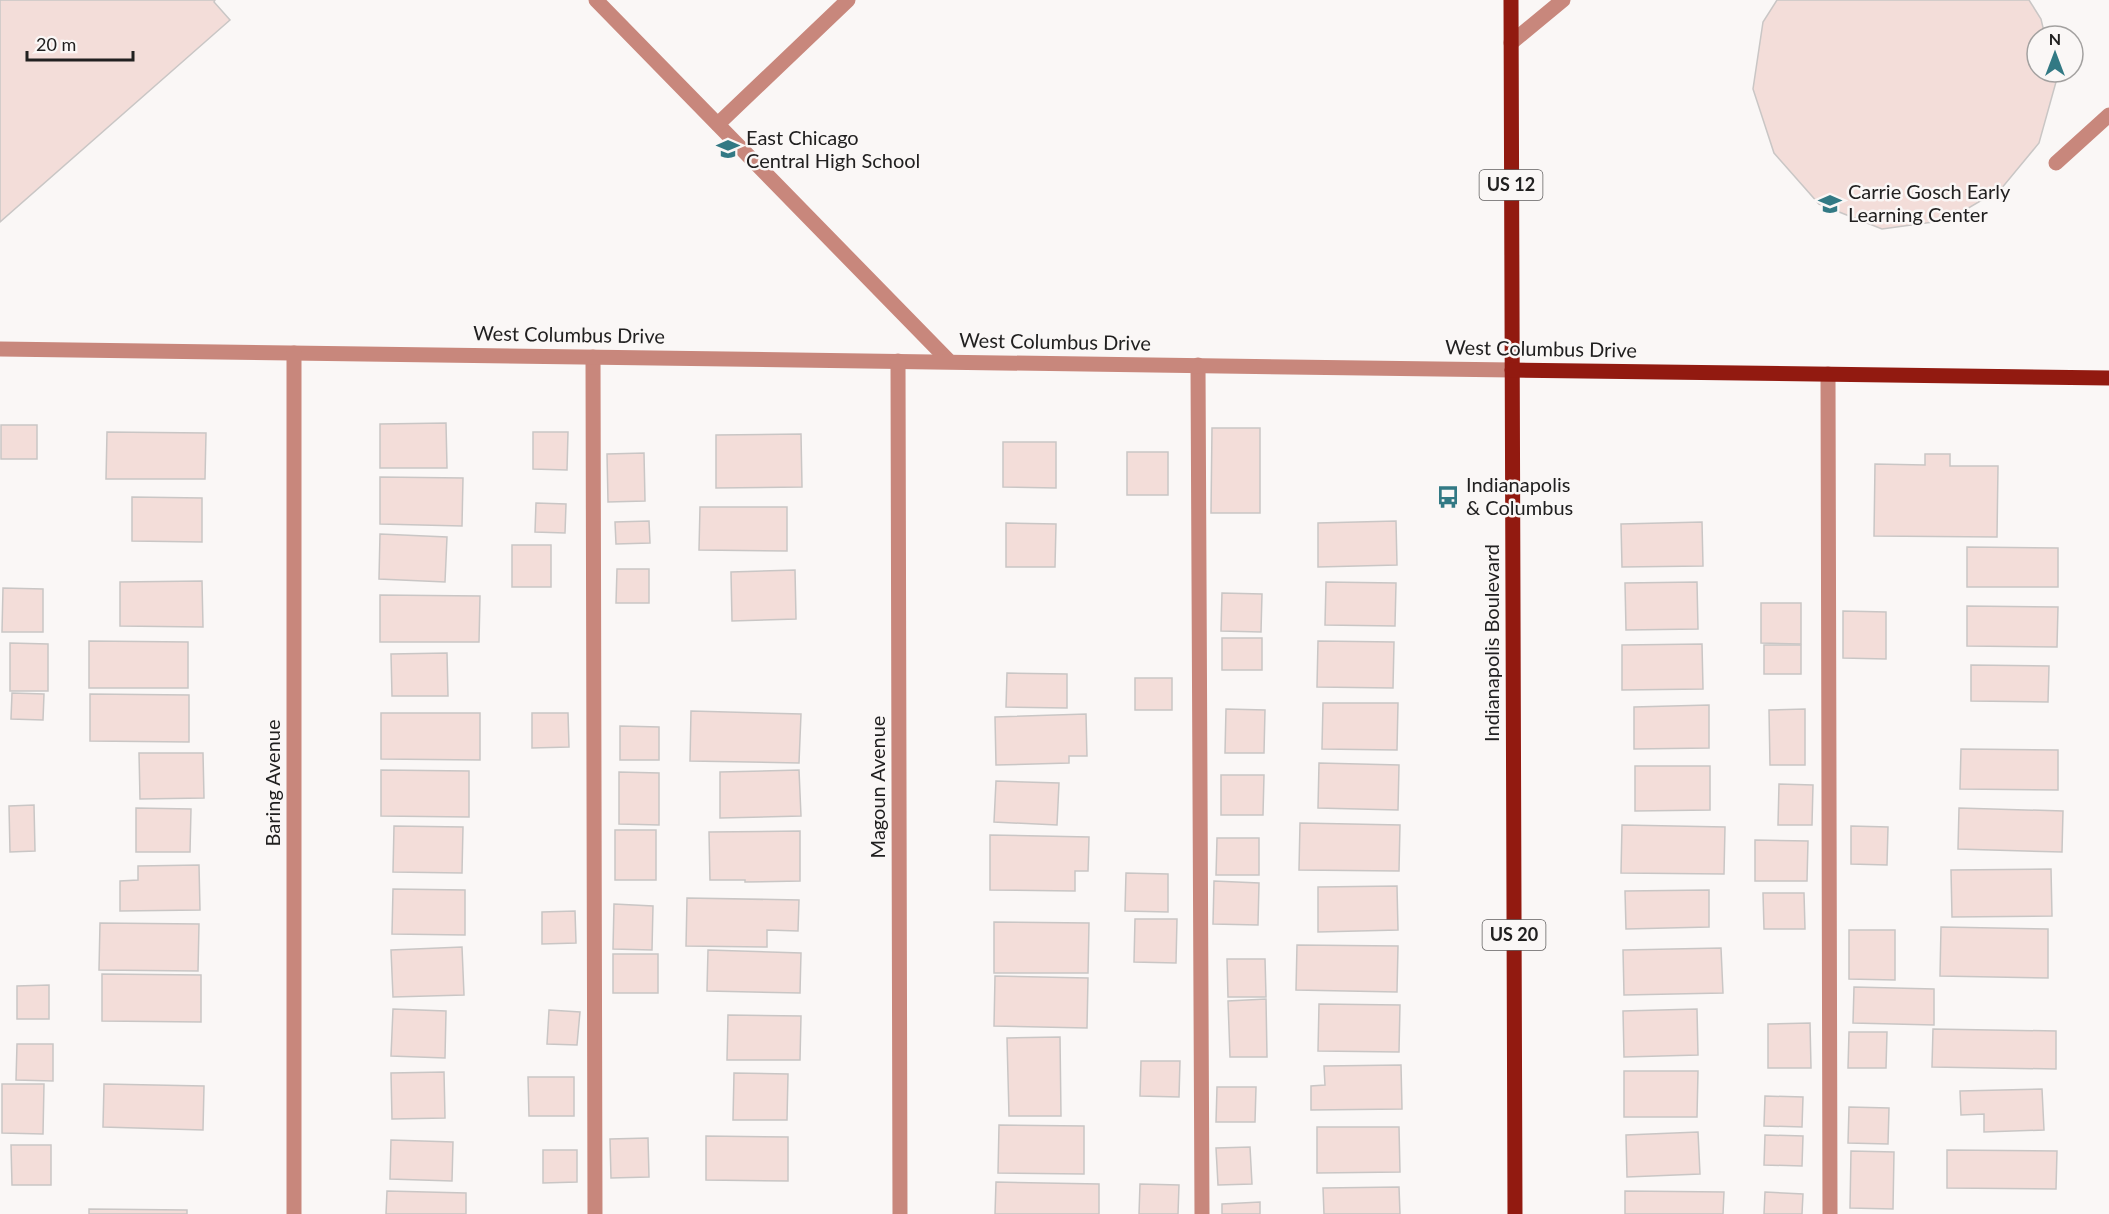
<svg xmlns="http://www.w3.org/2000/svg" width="2109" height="1214" viewBox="0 0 2109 1214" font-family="Lato,sans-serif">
<rect width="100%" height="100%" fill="#faf7f6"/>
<g fill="#f3ddd9" stroke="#c9c6c5" stroke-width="1.5">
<polygon points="0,0 215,0 214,2 230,20 0,222"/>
<polygon points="1777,0 2029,0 2041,19 2045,36 2037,36 2037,72 2054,72 2056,82 2039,143 2001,189 1948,220 1882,229 1819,204 1774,153 1753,89 1763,22"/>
<polygon points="446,423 447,468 380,468 380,424"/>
<rect x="1" y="425" width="36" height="34"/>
<polygon points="1212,428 1260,428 1260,513 1211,513"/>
<polygon points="107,432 206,433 205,479 106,479"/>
<polygon points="533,432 568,432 567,470 533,469"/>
<polygon points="801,434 802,487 716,488 716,435"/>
<polygon points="1003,442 1056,442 1056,488 1003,487"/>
<rect x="1127" y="452" width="41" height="43"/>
<polygon points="644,453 645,501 608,502 607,454"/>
<polygon points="1925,454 1950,454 1950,466 1998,466 1997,537 1874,536 1875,464 1925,465"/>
<polygon points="380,477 463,478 462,526 380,524"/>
<polygon points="132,497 202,498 202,542 132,541"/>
<polygon points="536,503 566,504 565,533 535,532"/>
<polygon points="700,507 787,507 787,551 699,550"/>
<polygon points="649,521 650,543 616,544 615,522"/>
<polygon points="1396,521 1397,565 1318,567 1318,523"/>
<polygon points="1702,522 1703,566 1622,567 1621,524"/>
<polygon points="1006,523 1056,524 1055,567 1006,567"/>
<polygon points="380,534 447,537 445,582 379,579"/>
<rect x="512" y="545" width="39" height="42"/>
<polygon points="1967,547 2058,548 2058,587 1967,587"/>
<polygon points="617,569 649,569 649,603 616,603"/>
<polygon points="795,570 796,619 732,621 731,572"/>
<polygon points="202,581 203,627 120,626 120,582"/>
<polygon points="1326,582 1396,583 1395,626 1325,625"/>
<polygon points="1697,582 1698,629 1626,630 1625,583"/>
<polygon points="3,588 43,589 43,632 2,632"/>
<polygon points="1222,593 1262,594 1261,632 1221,631"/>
<polygon points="380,595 480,596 479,642 380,642"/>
<polygon points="1761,603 1801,603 1801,644 1761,643"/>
<polygon points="1967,606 2058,607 2057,647 1967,646"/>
<polygon points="1843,611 1886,612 1886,659 1843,658"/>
<rect x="1222" y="638" width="40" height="32"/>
<polygon points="89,641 188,642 188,688 89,688"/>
<polygon points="1318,641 1394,642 1393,688 1317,687"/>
<polygon points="10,643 48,644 48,691 10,691"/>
<polygon points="1702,644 1703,689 1622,690 1622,645"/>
<rect x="1764" y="645" width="37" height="29"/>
<polygon points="447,653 448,696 392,696 391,654"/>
<polygon points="1971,665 2049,666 2048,702 1971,701"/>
<polygon points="1007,673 1067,674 1067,708 1006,707"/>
<rect x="1135" y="678" width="37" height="32"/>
<polygon points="12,693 44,694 43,720 11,719"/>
<polygon points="90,694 189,695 189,742 90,741"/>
<polygon points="1323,703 1398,703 1397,750 1322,749"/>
<polygon points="1709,705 1709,748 1634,749 1634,707"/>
<polygon points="1226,709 1265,710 1264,753 1225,753"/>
<polygon points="1805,709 1805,765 1770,765 1769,710"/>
<polygon points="691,711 801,714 799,763 690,761"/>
<polygon points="381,713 480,713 480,760 381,759"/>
<polygon points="532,713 568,713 569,747 532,748"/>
<polygon points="1086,714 1087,756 1069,756 1069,763 996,765 995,717"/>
<polygon points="620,726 659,727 659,760 620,760"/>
<polygon points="1961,749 2058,750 2058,790 1960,789"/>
<polygon points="139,753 203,753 204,798 140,799"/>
<polygon points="1319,763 1399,765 1398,810 1318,808"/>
<polygon points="1635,766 1710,766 1710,810 1635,811"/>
<polygon points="381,770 469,771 469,817 381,816"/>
<polygon points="799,770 801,816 720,818 720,772"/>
<polygon points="619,772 659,773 659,825 619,824"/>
<polygon points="1221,775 1264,775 1263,815 1221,815"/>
<polygon points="996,781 1059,783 1057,825 994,822"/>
<polygon points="1779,784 1813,785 1812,825 1778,825"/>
<polygon points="34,805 35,851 10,852 9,806"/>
<polygon points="136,808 191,809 190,852 136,852"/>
<polygon points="1959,808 2063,811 2062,852 1958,849"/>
<polygon points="1300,823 1400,825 1399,871 1299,870"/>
<polygon points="1622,825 1725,827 1724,874 1621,873"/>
<polygon points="394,826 463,827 462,873 393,872"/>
<polygon points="1851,826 1888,827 1887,865 1851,864"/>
<rect x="615" y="830" width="41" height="50"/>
<polygon points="800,831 800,881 745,882 745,880 710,880 709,832"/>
<polygon points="990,835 1089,837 1088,871 1075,871 1075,891 990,890"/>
<polygon points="1217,838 1259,838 1259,875 1216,875"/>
<polygon points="1755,840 1808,841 1807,881 1755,881"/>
<polygon points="199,865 200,910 120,911 120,881 138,880 138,866"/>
<polygon points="2051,869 2052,916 1952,917 1951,870"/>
<polygon points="1126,873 1168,874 1168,912 1125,911"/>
<polygon points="1214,881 1259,883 1258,925 1213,924"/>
<polygon points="1397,886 1398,930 1318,932 1318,887"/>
<polygon points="393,889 465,890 465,935 392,934"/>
<polygon points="1709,890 1709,927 1626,929 1625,891"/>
<polygon points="1763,893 1804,893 1805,929 1764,929"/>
<polygon points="687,898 799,900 798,931 767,930 767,947 686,946"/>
<polygon points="614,904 653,906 652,950 613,949"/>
<polygon points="575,911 576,943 542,944 542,912"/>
<polygon points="1135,919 1177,919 1176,963 1134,962"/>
<polygon points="994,922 1089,923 1088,973 994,973"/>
<polygon points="100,923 199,924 198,971 99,970"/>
<polygon points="1941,927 2048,929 2048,978 1940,976"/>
<polygon points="1849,930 1895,930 1895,980 1849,979"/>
<polygon points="1297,945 1398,946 1397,992 1296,990"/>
<polygon points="462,947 464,995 393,997 391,950"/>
<polygon points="1721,948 1723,993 1624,995 1623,950"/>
<polygon points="708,950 801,953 800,993 707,991"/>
<rect x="613" y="954" width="45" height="39"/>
<polygon points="1227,959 1265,959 1266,997 1228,997"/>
<polygon points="102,974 201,975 201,1022 102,1021"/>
<polygon points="995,976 1088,978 1087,1028 994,1026"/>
<polygon points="49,985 49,1019 17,1019 17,986"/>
<polygon points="1854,987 1934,989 1934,1025 1853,1023"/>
<polygon points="1266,999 1267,1057 1230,1057 1228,1001"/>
<polygon points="1319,1004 1400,1005 1399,1052 1318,1051"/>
<polygon points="393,1009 446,1011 445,1058 391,1056"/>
<polygon points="1697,1009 1698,1055 1624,1057 1623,1011"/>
<polygon points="549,1010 580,1012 577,1045 547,1044"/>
<polygon points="728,1015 801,1016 800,1060 727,1060"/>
<polygon points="1810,1023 1811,1068 1768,1068 1768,1024"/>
<polygon points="1933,1029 2056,1031 2056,1069 1932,1067"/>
<polygon points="1849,1032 1887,1032 1886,1068 1848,1068"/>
<polygon points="1060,1037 1061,1116 1009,1116 1007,1038"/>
<polygon points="17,1044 53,1044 53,1081 16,1080"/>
<polygon points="1141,1061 1180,1061 1179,1097 1140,1096"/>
<polygon points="1401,1065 1402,1109 1311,1110 1311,1086 1325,1085 1324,1066"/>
<polygon points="1624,1071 1698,1071 1697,1117 1624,1117"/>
<polygon points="444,1072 445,1118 392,1119 391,1073"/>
<polygon points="734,1073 788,1074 787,1120 733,1120"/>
<polygon points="528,1077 574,1077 574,1116 529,1116"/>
<polygon points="2,1084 44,1084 43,1134 2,1133"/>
<polygon points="104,1084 204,1086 203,1130 103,1127"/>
<polygon points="1217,1087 1256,1087 1255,1122 1216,1122"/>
<polygon points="2042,1089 2044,1130 1984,1132 1984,1114 1961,1115 1960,1091"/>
<polygon points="1765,1096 1803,1097 1802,1127 1764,1126"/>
<polygon points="1849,1107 1889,1108 1888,1144 1848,1143"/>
<polygon points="999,1125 1084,1126 1084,1174 998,1173"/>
<polygon points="1317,1127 1399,1127 1400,1172 1317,1173"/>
<polygon points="1698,1132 1700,1174 1627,1177 1626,1135"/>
<polygon points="1765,1135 1803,1136 1802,1166 1764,1165"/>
<polygon points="706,1136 788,1137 788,1181 706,1180"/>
<polygon points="648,1138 649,1177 611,1178 610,1139"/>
<polygon points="391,1140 453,1142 452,1181 390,1179"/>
<polygon points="11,1145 51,1145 51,1185 12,1185"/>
<polygon points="1250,1147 1252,1184 1218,1185 1216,1148"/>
<polygon points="543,1150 577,1150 577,1182 543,1183"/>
<polygon points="1947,1150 2057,1151 2056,1189 1947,1188"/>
<polygon points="1851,1151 1894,1152 1893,1209 1850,1208"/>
<polygon points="996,1182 1099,1184 1099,1214 995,1214"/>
<polygon points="1140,1184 1179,1185 1178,1214 1139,1214"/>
<polygon points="1399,1187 1400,1214 1324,1214 1323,1188"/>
<polygon points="387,1191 466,1193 466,1214 386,1214"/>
<polygon points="1625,1191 1724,1192 1723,1214 1625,1214"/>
<polygon points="1765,1192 1803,1194 1802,1214 1764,1214"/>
<polygon points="1260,1202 1260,1214 1222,1214 1222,1204"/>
<polygon points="89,1209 187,1210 187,1214 89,1214"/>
</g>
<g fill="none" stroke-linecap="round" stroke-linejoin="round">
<g stroke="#c8877c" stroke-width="15">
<polyline points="596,0 949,361"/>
<polyline points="1511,43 1563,0"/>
<polyline points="718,124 848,0"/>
<polyline points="2056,163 2109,115"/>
<polyline points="593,357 595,1214"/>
<polyline points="1198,365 1202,1214"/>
<polyline points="1828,374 1830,1214"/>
</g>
<g stroke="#c8877c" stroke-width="15">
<polyline points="0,349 1512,370"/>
<polyline points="294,353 294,1214"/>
<polyline points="898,361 900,1214"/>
</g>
<g stroke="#921a10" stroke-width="15">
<polyline points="1511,0 1515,1214"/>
<polyline points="1512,370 2109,378"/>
</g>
</g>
<defs>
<g id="school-bare" transform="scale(1.8)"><path d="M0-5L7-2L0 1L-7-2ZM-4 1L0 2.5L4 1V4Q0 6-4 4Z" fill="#327984" stroke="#faf7f6" stroke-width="2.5" paint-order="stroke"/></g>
<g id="bus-bare" transform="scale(1.8)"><path d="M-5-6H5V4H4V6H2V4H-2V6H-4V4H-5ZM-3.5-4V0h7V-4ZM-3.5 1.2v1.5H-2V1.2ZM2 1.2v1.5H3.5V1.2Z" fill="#327984" stroke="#faf7f6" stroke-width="2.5" paint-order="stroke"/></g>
</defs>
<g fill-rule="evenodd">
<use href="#school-bare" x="728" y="149"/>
<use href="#school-bare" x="1830" y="204"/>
<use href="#bus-bare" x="1448" y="497"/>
</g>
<g text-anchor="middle" stroke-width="5" stroke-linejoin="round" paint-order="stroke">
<g fill="#faf7f6" stroke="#626060" stroke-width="1.5">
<rect x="1479.5" y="170" width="63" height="30" rx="4.5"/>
<rect x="1482.5" y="920" width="63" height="30" rx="4.5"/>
</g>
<g font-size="18" font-weight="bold" fill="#212020">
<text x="1511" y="191">US 12</text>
<text x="1514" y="941">US 20</text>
</g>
<g font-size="20" fill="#212020" stroke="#faf7f6" text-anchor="start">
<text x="746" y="145">East Chicago<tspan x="746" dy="23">Central High School</tspan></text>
<text x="1848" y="199">Carrie Gosch Early<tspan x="1848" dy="23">Learning Center</tspan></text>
<text x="1466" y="492">Indianapolis<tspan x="1466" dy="23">&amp; Columbus</tspan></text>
</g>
<g font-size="20" fill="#212020" stroke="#faf7f6">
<text transform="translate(569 335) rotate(1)" y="7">West Columbus Drive</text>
<text transform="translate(1055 342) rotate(1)" y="7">West Columbus Drive</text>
<text transform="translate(1541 349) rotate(1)" y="7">West Columbus Drive</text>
<text transform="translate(1492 643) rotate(-90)" y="7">Indianapolis Boulevard</text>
<text transform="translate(273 783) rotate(-90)" y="7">Baring Avenue</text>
<text transform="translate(878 787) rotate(-90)" y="7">Magoun Avenue</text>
</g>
</g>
<g transform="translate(2055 54)"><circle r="28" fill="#faf7f6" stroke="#a3a1a0" stroke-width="1.5"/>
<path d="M0-4.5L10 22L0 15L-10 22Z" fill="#327984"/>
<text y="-9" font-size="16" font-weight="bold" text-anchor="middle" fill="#212020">N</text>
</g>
<path d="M27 51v9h106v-9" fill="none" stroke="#212020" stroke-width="3"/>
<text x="36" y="51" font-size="18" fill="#212020" stroke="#faf7f6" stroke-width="4.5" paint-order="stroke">20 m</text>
</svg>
